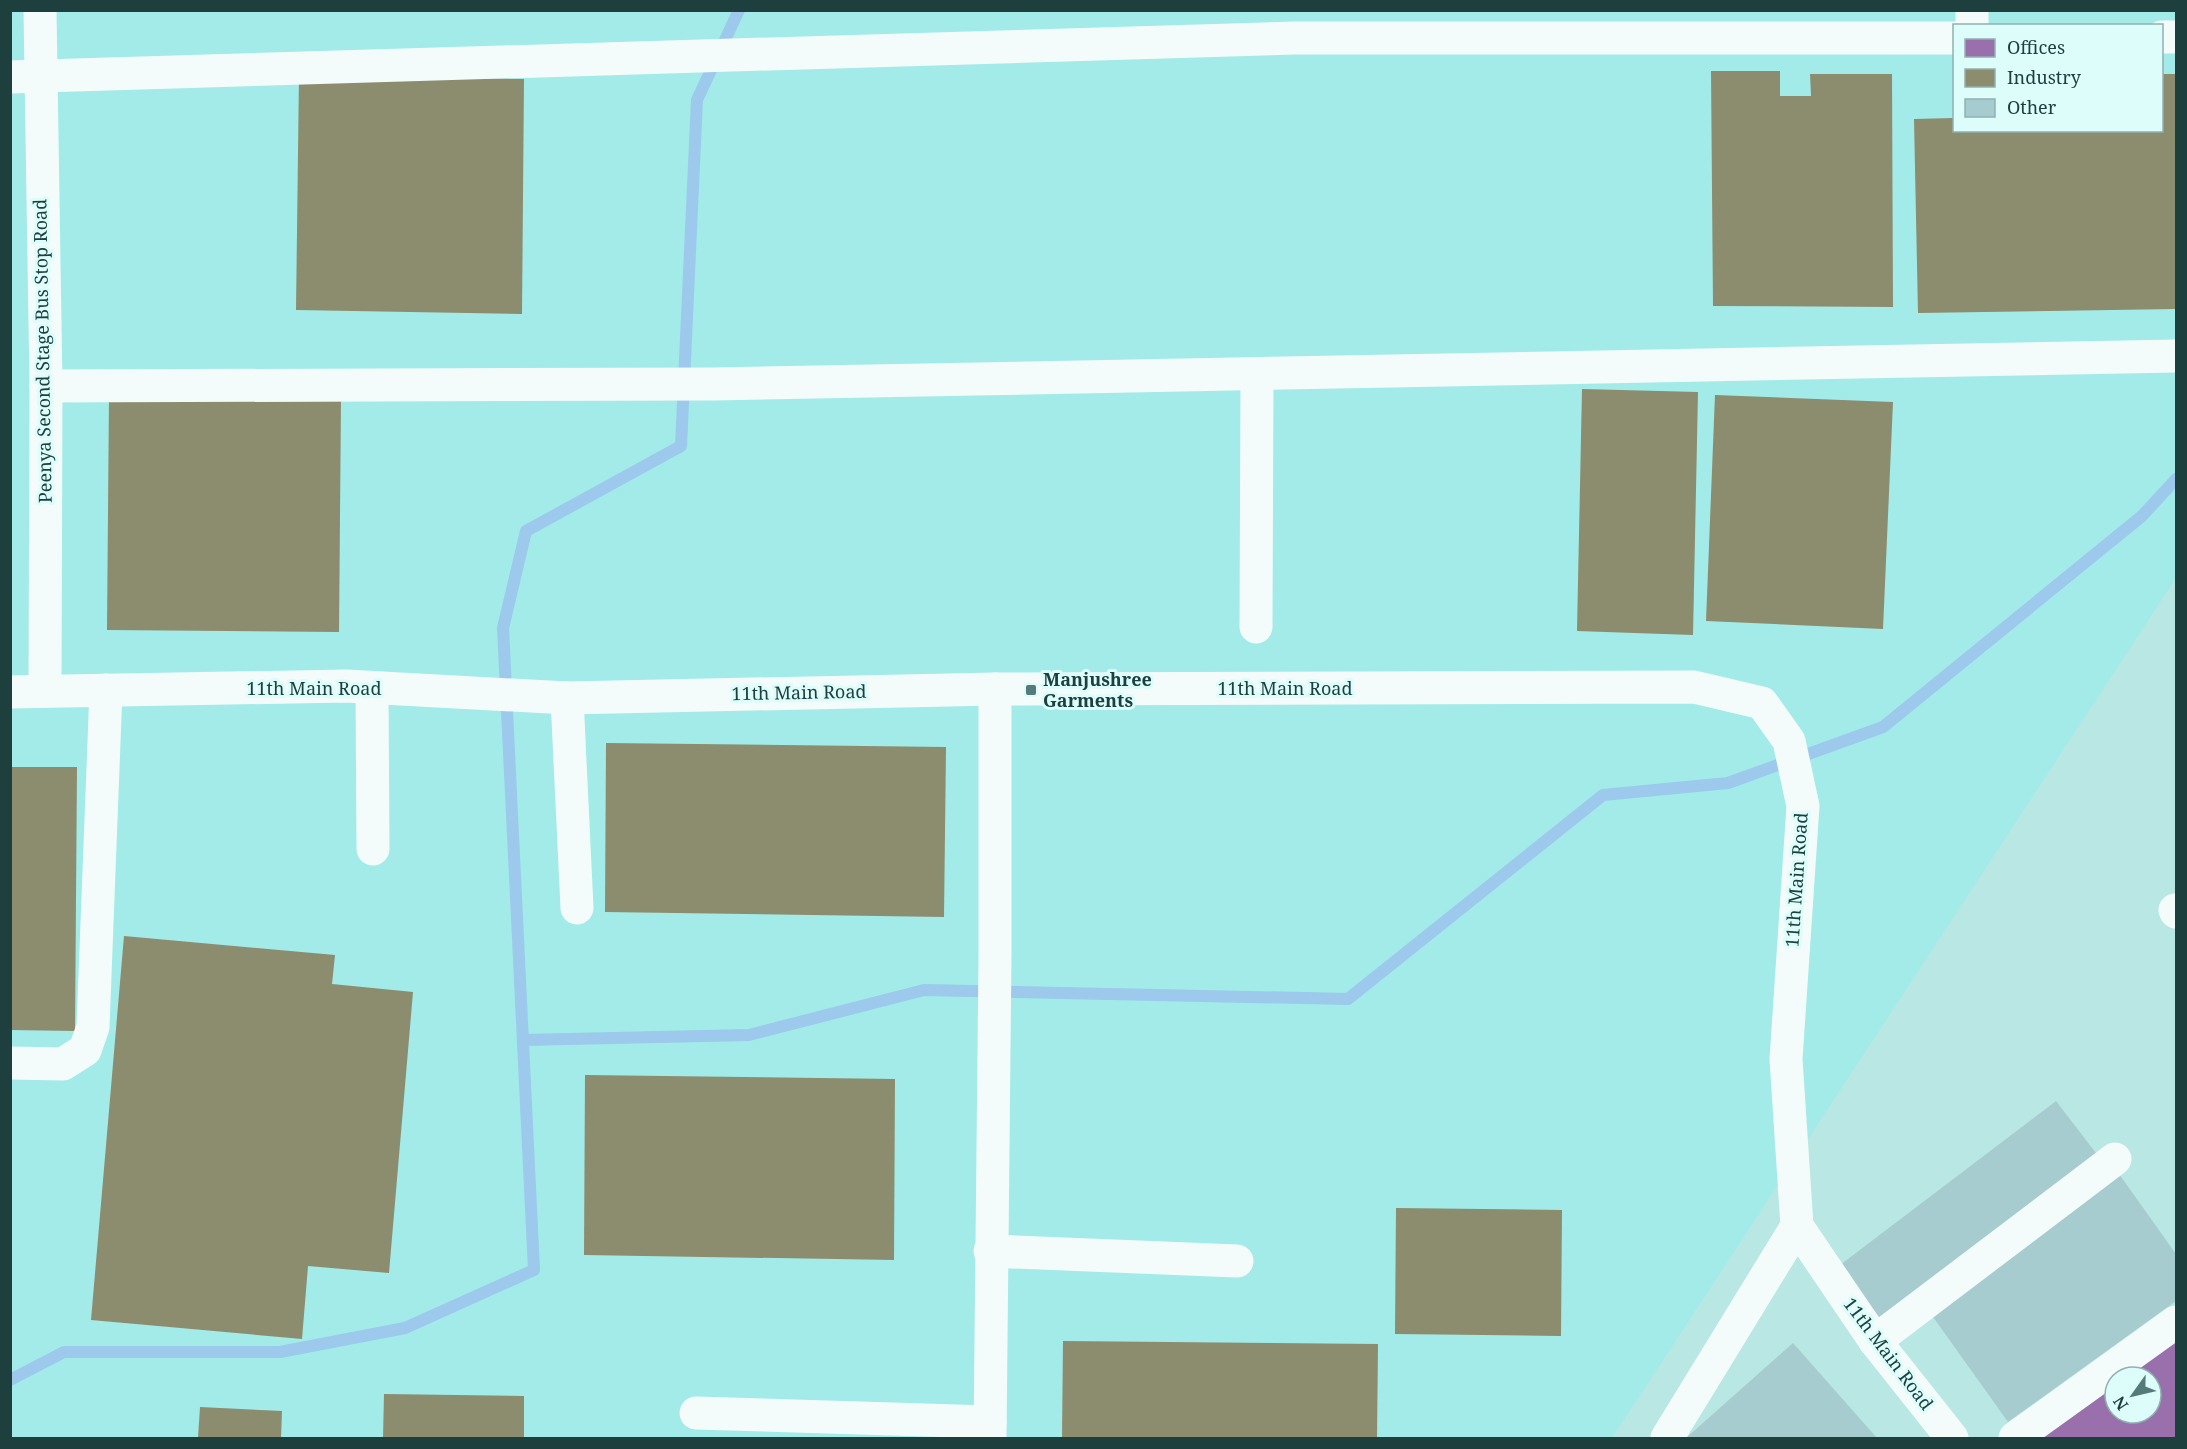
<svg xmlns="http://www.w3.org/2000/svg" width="2187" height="1449" viewBox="0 0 2187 1449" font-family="'Noto Serif',serif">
<rect width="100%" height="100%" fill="#b9e7e4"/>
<path fill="#a2ebe8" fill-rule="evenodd" d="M10 11H2176V578L1612 1438H11ZM1954 26H2162V130H1954Z"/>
<polygon fill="#9970ab" points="2176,1340 2176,1438 2033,1438 2115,1383 2115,1413 2151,1413 2151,1377 2123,1377"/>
<g fill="#8c8c6e">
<polygon points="1711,71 1780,71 1780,96 1811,96 1810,74 1892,74 1893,307 1713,306"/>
<polygon points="2162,74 2176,74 2176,309 1918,313 1914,119 1954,118 1954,130 2162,130"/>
<polygon points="299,75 524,79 522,314 296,310"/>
<polygon points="1582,389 1698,392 1693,635 1577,631"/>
<polygon points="1715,395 1893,402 1883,629 1706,621"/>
<polygon points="109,396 341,399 339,632 107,630"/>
<polygon points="606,743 946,747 944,917 605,912"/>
<polygon points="10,767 77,767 75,1031 10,1030"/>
<polygon points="124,936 335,955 332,984 413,992 389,1273 308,1266 302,1339 91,1320"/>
<polygon points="585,1075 895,1079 894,1260 584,1255"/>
<polygon points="1396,1208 1562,1210 1561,1336 1395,1334"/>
<polygon points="1063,1341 1378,1344 1377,1438 1062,1438"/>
<polygon points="384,1394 524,1396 524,1438 383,1438"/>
<polygon points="200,1407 282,1411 281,1438 198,1438"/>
</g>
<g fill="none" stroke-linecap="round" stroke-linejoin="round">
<g stroke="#9cc9ec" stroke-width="12">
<polyline points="523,1040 749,1035 924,990 1348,999 1603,795 1728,783 1883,727 2142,516 2176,479"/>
<polyline points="10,1380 64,1352 280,1352 405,1328 534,1270 503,628 526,531 681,446 697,100 739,10"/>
</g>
</g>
<g fill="#a7cccf">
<polygon points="2056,1101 2099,1157 1883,1322 1840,1265"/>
<polygon points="2119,1174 2176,1254 2176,1301 2008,1422 1928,1310"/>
<polygon points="1793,1343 1877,1438 1686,1438"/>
</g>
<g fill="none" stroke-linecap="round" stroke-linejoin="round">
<g stroke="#f4fbfb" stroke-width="33">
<polyline points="40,10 46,386 45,691"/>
<polyline points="1972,10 1972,26"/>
<polyline points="2162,37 2176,37"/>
<polyline points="10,77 1295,38 1954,38"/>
<polyline points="46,386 714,384 2176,356"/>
<polyline points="1256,627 1257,374"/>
<polyline points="372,688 373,849"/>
<polyline points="10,692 346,686 567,698 995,689 1694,687 1762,703 1789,741 1803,806 1786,1059 1797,1226 1875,1341 1952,1438"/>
<polyline points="567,698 577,908"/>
<polyline points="2175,910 2176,912"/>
<polyline points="10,1063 63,1064 85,1050 93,1027 106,690"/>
<polyline points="990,1251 1237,1261"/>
<polyline points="1875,1341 2115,1159"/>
<polyline points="696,1413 990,1422"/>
<polyline points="990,1438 995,955 995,689"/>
<polyline points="1667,1438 1797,1226"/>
<polyline points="2015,1438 2176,1322"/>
</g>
</g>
<rect fill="#547a79" stroke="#ddfdfb" stroke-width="2" x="1025" y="684" width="12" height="12" rx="3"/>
<g text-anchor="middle" stroke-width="6" stroke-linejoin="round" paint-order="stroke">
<g font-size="18" fill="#1d403f" stroke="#ddfdfb">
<text transform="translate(43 351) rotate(-91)" y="6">Peenya Second Stage Bus Stop Road</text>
<text x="314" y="695">11th Main Road</text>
<text x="1285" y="695">11th Main Road</text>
<text transform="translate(799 693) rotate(-1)" y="6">11th Main Road</text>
<text transform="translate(1797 880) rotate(-86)" y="6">11th Main Road</text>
<text transform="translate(1888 1354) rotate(53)" y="6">11th Main Road</text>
</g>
<g font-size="18" font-weight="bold" fill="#1d403f" stroke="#ddfdfb" text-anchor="start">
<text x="1043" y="686">Manjushree<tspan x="1043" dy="21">Garments</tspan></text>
</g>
</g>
<rect width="2187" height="1449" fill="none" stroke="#1d403f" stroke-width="24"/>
<rect x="1953" y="24" width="210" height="108" fill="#ddfdfb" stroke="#90b1b0" stroke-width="1.5"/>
<rect x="1965" y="39" width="30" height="18" fill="#9970ab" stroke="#90b1b0" stroke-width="1.5"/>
<text x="2007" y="54" font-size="18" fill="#1d403f">Offices</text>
<rect x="1965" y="69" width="30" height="18" fill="#8c8c6e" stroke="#90b1b0" stroke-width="1.5"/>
<text x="2007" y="84" font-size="18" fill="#1d403f">Industry</text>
<rect x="1965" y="99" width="30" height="18" fill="#a7cccf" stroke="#90b1b0" stroke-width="1.5"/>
<text x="2007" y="114" font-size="18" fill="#1d403f">Other</text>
<g transform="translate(2133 1395) rotate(236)"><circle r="28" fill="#ddfdfb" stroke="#90b1b0" stroke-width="1.5"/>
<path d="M0-4.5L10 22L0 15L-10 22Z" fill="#547a79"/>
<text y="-9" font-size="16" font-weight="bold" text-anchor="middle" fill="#1d403f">N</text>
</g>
</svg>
